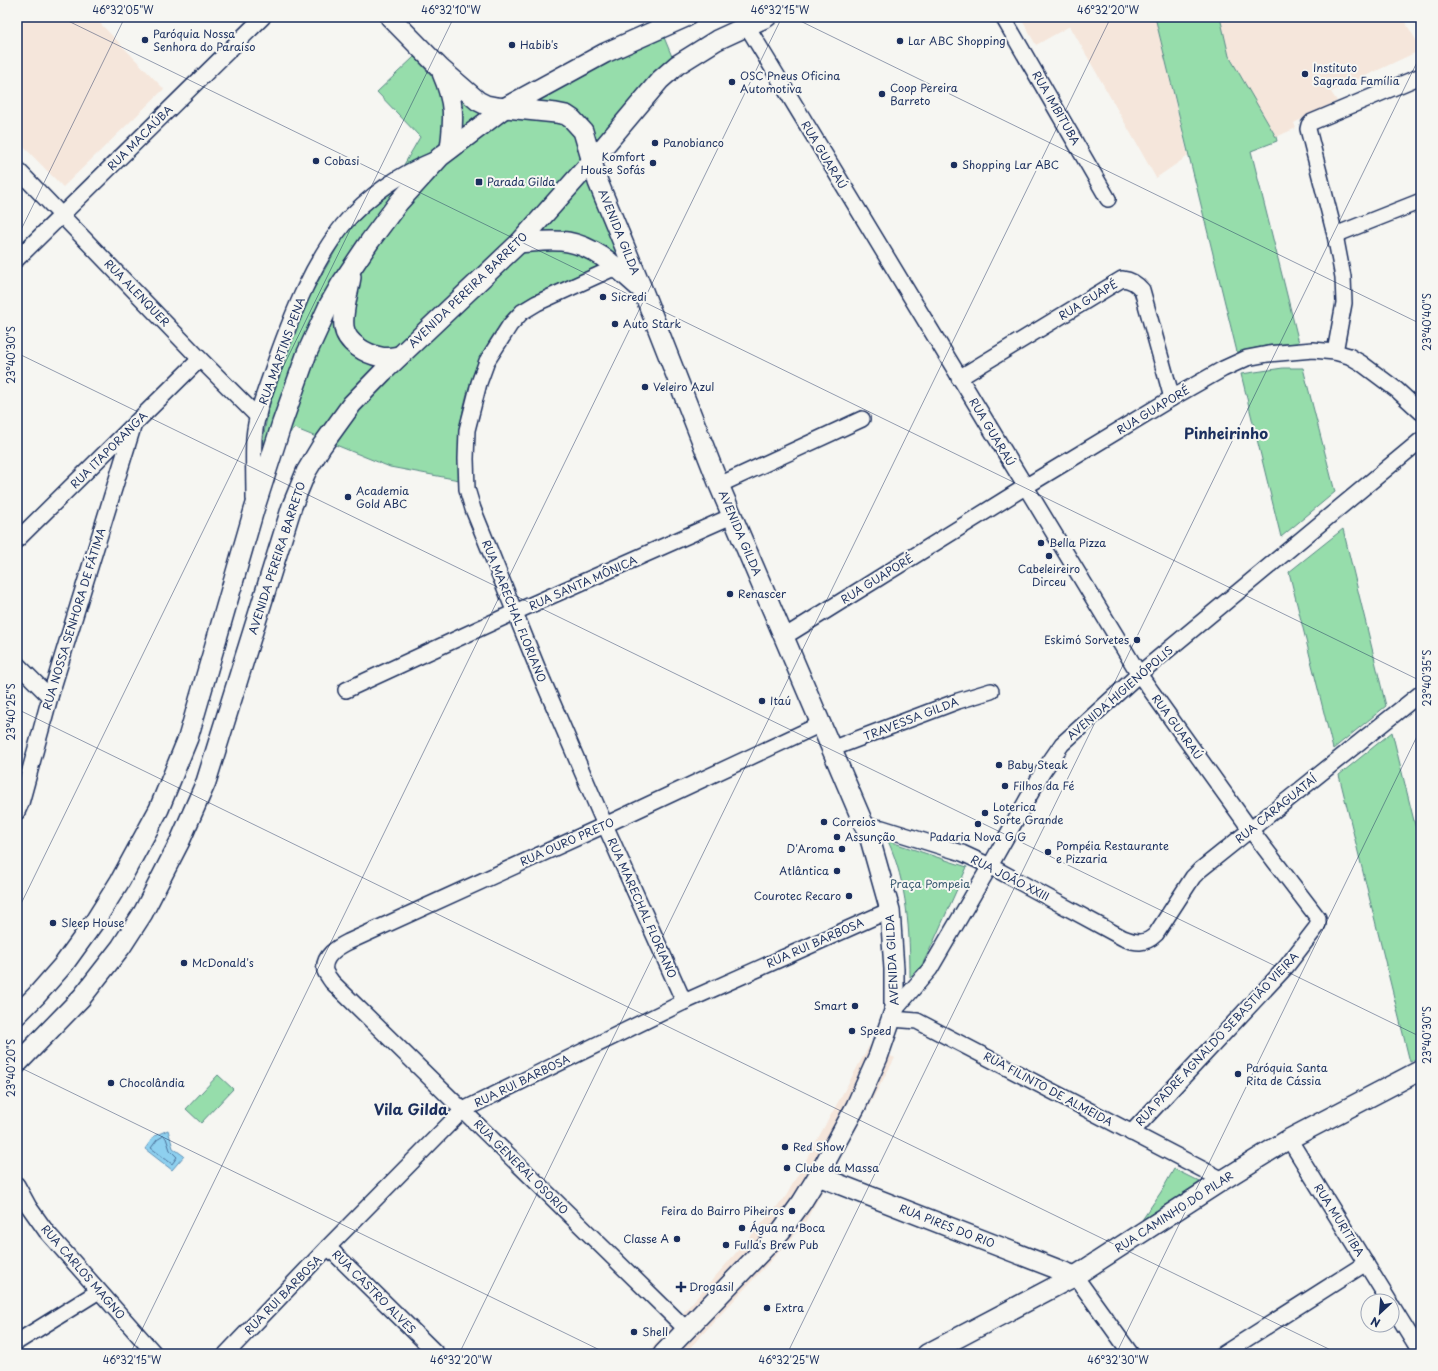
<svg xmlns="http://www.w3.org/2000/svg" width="1438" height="1371" viewBox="0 0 1438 1371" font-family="'Playpen Sans',sans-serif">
<rect width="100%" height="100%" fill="#f6f6f2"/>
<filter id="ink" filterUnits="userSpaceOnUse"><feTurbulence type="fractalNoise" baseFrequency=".025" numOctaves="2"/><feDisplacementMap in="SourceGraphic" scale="8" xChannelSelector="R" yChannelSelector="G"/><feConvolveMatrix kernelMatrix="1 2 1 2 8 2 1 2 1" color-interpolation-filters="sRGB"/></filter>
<g filter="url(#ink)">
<g fill="#f5e6db">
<polygon points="17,17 94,17 164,89 63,187 17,140"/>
<polygon points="1020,17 1155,17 1188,156 1156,178 1070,26 1036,45"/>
<polygon points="1220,17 1402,17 1421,48 1421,50 1331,92 1337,101 1294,123 1296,128 1276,137 1229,56"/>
<polygon points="869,1046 895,1058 803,1226 684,1354 647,1354 786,1196"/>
</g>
<g fill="#96ddab" stroke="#588684">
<polygon points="1155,17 1220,17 1229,56 1276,137 1277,141 1251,151 1299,343 1270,345 1237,352"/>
<path d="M663 35 673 59 582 162 625 266 617 258C598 266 580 275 561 283 547 289 532 295 518 305 508 312 501 323 495 332 466 376 455 428 459 480L390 467 294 428 263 465V439L270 402 297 327 311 294 341 241 356 222 390 189 420 137 377 92 414 57 432 76 450 86 464 102 473 109 486 114Z"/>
<polygon points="1283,368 1303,368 1335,492 1281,537 1241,374"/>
<polygon points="1343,529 1386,706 1333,749 1289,572"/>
<polygon points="1392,732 1421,849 1421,1056 1410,1062 1339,775"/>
<path d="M888 841 967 867 932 945 922 965 910 977C910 932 907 883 888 841Z"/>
<polygon points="218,1075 233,1089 201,1123 186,1109"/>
<polygon points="1174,1169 1200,1182 1142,1220 1161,1192"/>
</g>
<polygon fill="#8ed0ef" stroke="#6090b5" points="168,1130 173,1148 184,1156 172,1170 145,1149 154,1136"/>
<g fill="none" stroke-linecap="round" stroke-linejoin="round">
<polygon stroke="#496f98" stroke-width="1" points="164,1136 166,1138 170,1150 177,1157 172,1164 151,1148 157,1140"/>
<g stroke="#1b2f5e" stroke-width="18">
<g id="minor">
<polyline points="1003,17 1108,199"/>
<polyline points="747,26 1139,674 1250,829 1318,918 1318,924 1316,928 1286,967 1131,1133"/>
<polyline points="17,169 200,359 258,417"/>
<polyline points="1335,235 1421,201"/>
<polyline points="17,259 263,17"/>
<polyline points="616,267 537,303 522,312 510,325 487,361 479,383 467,430 466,459 467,489 473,509 537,667 605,825 684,1002"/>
<polyline points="1335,352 1344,303 1343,277 1335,235 1308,129 1309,125 1312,122 1421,76"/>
<path d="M959 378 1122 279C1131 280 1136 283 1142 290L1172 398"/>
<polyline points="719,485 862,419"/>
<path d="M254 499C254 479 253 458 254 438 256 411 268 385 276 360 293 313 312 264 343 225 367 196 402 173 436 159"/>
<polyline points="17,540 200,359"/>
<polyline points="784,637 1025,487 1172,398 1223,369 1247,358 1268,354 1313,350 1335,352 1349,356 1361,363 1397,390 1421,412"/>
<polyline points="17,664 50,697"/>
<polyline points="346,690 515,612 732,516"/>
<polyline points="831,749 958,701 991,691"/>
<polyline points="17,812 21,803 50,697 133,427"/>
<path d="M864 826 882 828 962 853 990 866 1123 938C1136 943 1145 945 1156 934L1193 877 1200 870 1421 693"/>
<polyline points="894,1011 930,969 990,866 1042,773 1062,744 1139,674 1421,440"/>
<polyline points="892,1019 917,1021 1223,1180"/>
<polyline points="1289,1139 1389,1301"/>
<polyline points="17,1185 29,1207 46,1231 155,1354"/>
<polyline points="328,1247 437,1354"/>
<polyline points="1075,1276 1131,1354"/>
<polyline points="1392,1306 1421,1353"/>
<path d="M686 1329 332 982C330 979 326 974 325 971 322 956 338 947 348 942L605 825 821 724"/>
<polyline points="17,1342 99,1291"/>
<polyline points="226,1354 328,1247 463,1110 684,1002 890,910"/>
<polyline points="1223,1354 1366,1263"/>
</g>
</g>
<g stroke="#1b2f5e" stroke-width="22">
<g id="major">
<polyline points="390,17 440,68 478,101 486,105 496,107 556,113 566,115 572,119 583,131 598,182 643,291 719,485 870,839 890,910 894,969 894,1011 878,1057 856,1106 818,1176 802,1202 781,1231 663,1354"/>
<path d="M442 73C455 103 454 118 450 149"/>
<path d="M519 243C535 242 552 239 568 242 597 247 619 270 640 288"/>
<path d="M351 277C349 291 342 312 344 327 346 343 366 354 381 357 386 358 393 357 399 356"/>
<polyline points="17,1015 36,996 64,964 95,921 120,881 159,809 188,738 254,510 282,423 307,353 329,305 341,284 370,241 399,202 440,157 506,107 605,53 686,17"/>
<polyline points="17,1064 82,997 121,947 143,913 180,841 206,782 292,506 306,472 321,447 352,404 383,372 519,243 591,162 660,80 677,65 717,40 767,17"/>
<polyline points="818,1176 1075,1276"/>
<polyline points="927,1354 1075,1276 1223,1180 1289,1139 1421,1070"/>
</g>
</g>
<use href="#minor" stroke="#f6f6f2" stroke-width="15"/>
<use href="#major" stroke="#f6f6f2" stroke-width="19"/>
</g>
</g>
<path fill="none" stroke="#1b2f5e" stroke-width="1" stroke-opacity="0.45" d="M60 17 1421 681M792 17 1421 324M17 238 125 17M17 353 1421 1037M17 709 1339 1354M17 912 454 17M17 1066 608 1354M130 1354 782 17M459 1354 1111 17M787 1354 1421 54M1116 1354 1421 728"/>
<g fill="#1b2f5e" stroke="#f6f6f2" stroke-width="1.5">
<circle cx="145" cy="40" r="4"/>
<circle cx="900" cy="41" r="4"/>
<circle cx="512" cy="45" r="4"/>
<circle cx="1305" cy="74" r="4"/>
<circle cx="732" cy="82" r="4"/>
<circle cx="882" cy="94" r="4"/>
<circle cx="655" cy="143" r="4"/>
<circle cx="316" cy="161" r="4"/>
<circle cx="653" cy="163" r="4"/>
<circle cx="954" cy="165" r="4"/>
<rect x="475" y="178" width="8" height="8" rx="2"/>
<circle cx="603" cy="297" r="4"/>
<circle cx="615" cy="324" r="4"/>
<circle cx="645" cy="387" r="4"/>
<circle cx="348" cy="497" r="4"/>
<circle cx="1041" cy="543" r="4"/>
<circle cx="1049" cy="556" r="4"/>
<circle cx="730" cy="594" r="4"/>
<circle cx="1137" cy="640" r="4"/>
<circle cx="762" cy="701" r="4"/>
<circle cx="999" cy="765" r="4"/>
<circle cx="1005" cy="786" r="4"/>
<circle cx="985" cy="813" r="4"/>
<circle cx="824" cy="822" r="4"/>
<circle cx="978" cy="824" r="4"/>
<circle cx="837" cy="837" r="4"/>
<circle cx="842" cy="849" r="4"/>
<circle cx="1048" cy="852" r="4"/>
<circle cx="837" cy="871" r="4"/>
<circle cx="849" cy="896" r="4"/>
<circle cx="53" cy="923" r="4"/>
<circle cx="184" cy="963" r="4"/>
<circle cx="855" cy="1006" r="4"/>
<circle cx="852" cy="1031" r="4"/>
<circle cx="1238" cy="1074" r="4"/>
<circle cx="111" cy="1083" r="4"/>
<circle cx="785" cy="1147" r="4"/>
<circle cx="787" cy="1168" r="4"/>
<circle cx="792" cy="1211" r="4"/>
<circle cx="742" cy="1228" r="4"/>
<circle cx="677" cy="1239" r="4"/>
<circle cx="726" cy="1245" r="4"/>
<path d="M679 1281h4v4h4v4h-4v4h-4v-4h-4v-4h4z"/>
<circle cx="767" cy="1308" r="4"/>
<circle cx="634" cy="1332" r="4"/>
</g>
<g text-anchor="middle" stroke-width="4" stroke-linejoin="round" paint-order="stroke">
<g font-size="11" fill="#1b2f5e" stroke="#f6f6f2" text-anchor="start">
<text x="153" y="38">Paróquia Nossa<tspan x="153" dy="13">Senhora do Paraíso</tspan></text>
<text x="908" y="45">Lar ABC Shopping</text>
<text x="520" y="49">Habib's</text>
<text x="1313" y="72">Instituto<tspan x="1313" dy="13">Sagrada Família</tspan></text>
<text x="740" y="80">OSC Pneus Oficina<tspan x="740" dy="13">Automotiva</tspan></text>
<text x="890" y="92">Coop Pereira<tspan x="890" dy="13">Barreto</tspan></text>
<text x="663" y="147">Panobianco</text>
<text x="645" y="161" text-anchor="end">Komfort<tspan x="645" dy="13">House Sofás</tspan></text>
<text x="324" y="165">Cobasi</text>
<text x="962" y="169">Shopping Lar ABC</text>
<text x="487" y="186">Parada Gilda</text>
<text x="611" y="301">Sicredi</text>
<text x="623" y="328">Auto Stark</text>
<text x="653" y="391">Veleiro Azul</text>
<text x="356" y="495">Academia<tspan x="356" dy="13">Gold ABC</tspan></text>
<text x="1049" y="547">Bella Pizza</text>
<text x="1049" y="573" text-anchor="middle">Cabeleireiro<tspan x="1049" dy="13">Dirceu</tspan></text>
<text x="738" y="598">Renascer</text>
<text x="1129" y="644" text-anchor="end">Eskimó Sorvetes</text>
<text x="770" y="705">Itaú</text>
<text x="1007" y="769">Baby Steak</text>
<text x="1013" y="790">Filhos da Fé</text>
<text x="993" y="811">Loterica<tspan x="993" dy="13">Sorte Grande</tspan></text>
<text x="832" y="826">Correios</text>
<text x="845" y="841">Assunção</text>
<text x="978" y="841" text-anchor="middle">Padaria Nova G G</text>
<text x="1056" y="850">Pompéia Restaurante<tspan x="1056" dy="13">e Pizzaria</tspan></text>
<text x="834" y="853" text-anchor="end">D'Aroma</text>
<text x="829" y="875" text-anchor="end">Atlântica</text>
<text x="841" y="900" text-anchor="end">Courotec Recaro</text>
<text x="61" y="927">Sleep House</text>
<text x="192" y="967">McDonald's</text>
<text x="847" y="1010" text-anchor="end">Smart</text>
<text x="860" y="1035">Speed</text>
<text x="1246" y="1072">Paróquia Santa<tspan x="1246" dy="13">Rita de Cássia</tspan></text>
<text x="119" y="1087">Chocolândia</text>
<text x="793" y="1151">Red Show</text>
<text x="795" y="1172">Clube da Massa</text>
<text x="784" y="1215" text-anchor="end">Feira do Bairro Piheiros</text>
<text x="750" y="1232">Água na Boca</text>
<text x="669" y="1243" text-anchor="end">Classe A</text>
<text x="734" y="1249">Fulla's Brew Pub</text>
<text x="689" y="1291">Drogasil</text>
<text x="775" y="1312">Extra</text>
<text x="642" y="1336">Shell</text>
</g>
<g font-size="11" fill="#1b2f5e" stroke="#f6f6f2">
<text transform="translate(1056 108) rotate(60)" y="4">RUA IMBITUBA</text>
<text transform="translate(140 138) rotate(-45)" y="4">RUA MACAÚBA</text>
<text transform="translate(824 155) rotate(59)" y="4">RUA GUARAÚ</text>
<text transform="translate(619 232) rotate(68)" y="4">AVENIDA GILDA</text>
<text transform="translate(468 290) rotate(-44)" y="4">AVENIDA PEREIRA BARRETO</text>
<text transform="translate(137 293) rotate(46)" y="4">RUA ALENQUER</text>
<text transform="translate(1088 300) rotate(-31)" y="4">RUA GUAPÉ</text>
<text transform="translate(282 351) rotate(-70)" y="4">RUA MARTINS PENA</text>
<text transform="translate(1153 410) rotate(-31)" y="4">RUA GUAPORÉ</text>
<text transform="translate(992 432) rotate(59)" y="4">RUA GUARAÚ</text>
<text transform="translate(109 450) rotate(-45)" y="4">RUA ITAPORANGA</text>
<text transform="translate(740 533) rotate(67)" y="4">AVENIDA GILDA</text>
<text transform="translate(277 558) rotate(-72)" y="4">AVENIDA PEREIRA BARRETO</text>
<text transform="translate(877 579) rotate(-32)" y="4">RUA GUAPORÉ</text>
<text transform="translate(583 583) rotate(-24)" y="4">RUA SANTA MÔNICA</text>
<text transform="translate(514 611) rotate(68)" y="4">RUA MARECHAL FLORIANO</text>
<text transform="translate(74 619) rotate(-73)" y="4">RUA NOSSA SENHORA DE FÁTIMA</text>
<text transform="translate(1120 693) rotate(-41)" y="4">AVENIDA HIGIENÓPOLIS</text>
<text transform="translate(911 719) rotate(-21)" y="4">TRAVESSA GILDA</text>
<text transform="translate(1177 727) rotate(54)" y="4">RUA GUARAÚ</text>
<text transform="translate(1276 809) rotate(-39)" y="4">RUA CARAGUATAÍ</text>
<text transform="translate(567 842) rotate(-24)" y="4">RUA OURO PRETO</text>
<text transform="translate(1010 878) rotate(27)" y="4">RUA JOÃO XXIII</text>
<text transform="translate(642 908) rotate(66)" y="4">RUA MARECHAL FLORIANO</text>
<text transform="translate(815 943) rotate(-24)" y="4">RUA RUI BARBOSA</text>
<text transform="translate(892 960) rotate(-93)" y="4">AVENIDA GILDA</text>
<text transform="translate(1217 1039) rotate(-47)" y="4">RUA PADRE AGNALDO SEBASTIÃO VIEIRA</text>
<text transform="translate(522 1081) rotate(-26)" y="4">RUA RUI BARBOSA</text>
<text transform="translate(1048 1089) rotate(28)" y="4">RUA FILINTO DE ALMEIDA</text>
<text transform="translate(521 1167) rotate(45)" y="4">RUA GENERAL OSORIO</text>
<text transform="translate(1174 1212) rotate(-33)" y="4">RUA CAMINHO DO PILAR</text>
<text transform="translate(1339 1220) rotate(58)" y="4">RUA MURITIBA</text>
<text transform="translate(947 1226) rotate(21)" y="4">RUA PIRES DO RIO</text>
<text transform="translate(83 1272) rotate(49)" y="4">RUA CARLOS MAGNO</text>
<text transform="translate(374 1292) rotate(45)" y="4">RUA CASTRO ALVES</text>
<text transform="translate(283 1295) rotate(-46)" y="4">RUA RUI BARBOSA</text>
</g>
<g font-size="11" fill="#3a5a71" stroke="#f6f6f2">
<text x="930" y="888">Praça Pompeia</text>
</g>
<g font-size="15" font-weight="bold" fill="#1b2f5e" stroke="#f6f6f2">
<text x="1226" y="439">Pinheirinho</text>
<text x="411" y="1115">Vila Gilda</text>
</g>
</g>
<rect width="1438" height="1371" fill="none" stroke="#f6f6f2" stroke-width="44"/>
<g transform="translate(1380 1313) rotate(206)"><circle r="19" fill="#f6f6f2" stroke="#9ea6b7"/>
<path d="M0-3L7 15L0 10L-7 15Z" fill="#1b2f5e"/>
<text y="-6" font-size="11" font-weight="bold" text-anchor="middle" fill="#1b2f5e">N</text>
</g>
<rect x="22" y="22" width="1394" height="1327" fill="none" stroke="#1b2f5e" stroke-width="1.5"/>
<g font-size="10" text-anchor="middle" fill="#1b2f5e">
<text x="123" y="14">46°32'05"W</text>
<text x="451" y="14">46°32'10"W</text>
<text x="780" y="14">46°32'15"W</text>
<text x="1108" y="14">46°32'20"W</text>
<text transform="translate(1427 322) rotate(-90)" y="4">23°40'40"S</text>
<text transform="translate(11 355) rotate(-90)" y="4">23°40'30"S</text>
<text transform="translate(1427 678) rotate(-90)" y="4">23°40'35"S</text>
<text transform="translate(11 712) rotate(-90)" y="4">23°40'25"S</text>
<text transform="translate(1427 1035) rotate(-90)" y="4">23°40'30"S</text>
<text transform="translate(11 1068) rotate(-90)" y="4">23°40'20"S</text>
<text x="132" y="1364">46°32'15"W</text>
<text x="461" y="1364">46°32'20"W</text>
<text x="789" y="1364">46°32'25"W</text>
<text x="1118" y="1364">46°32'30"W</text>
</g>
</svg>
